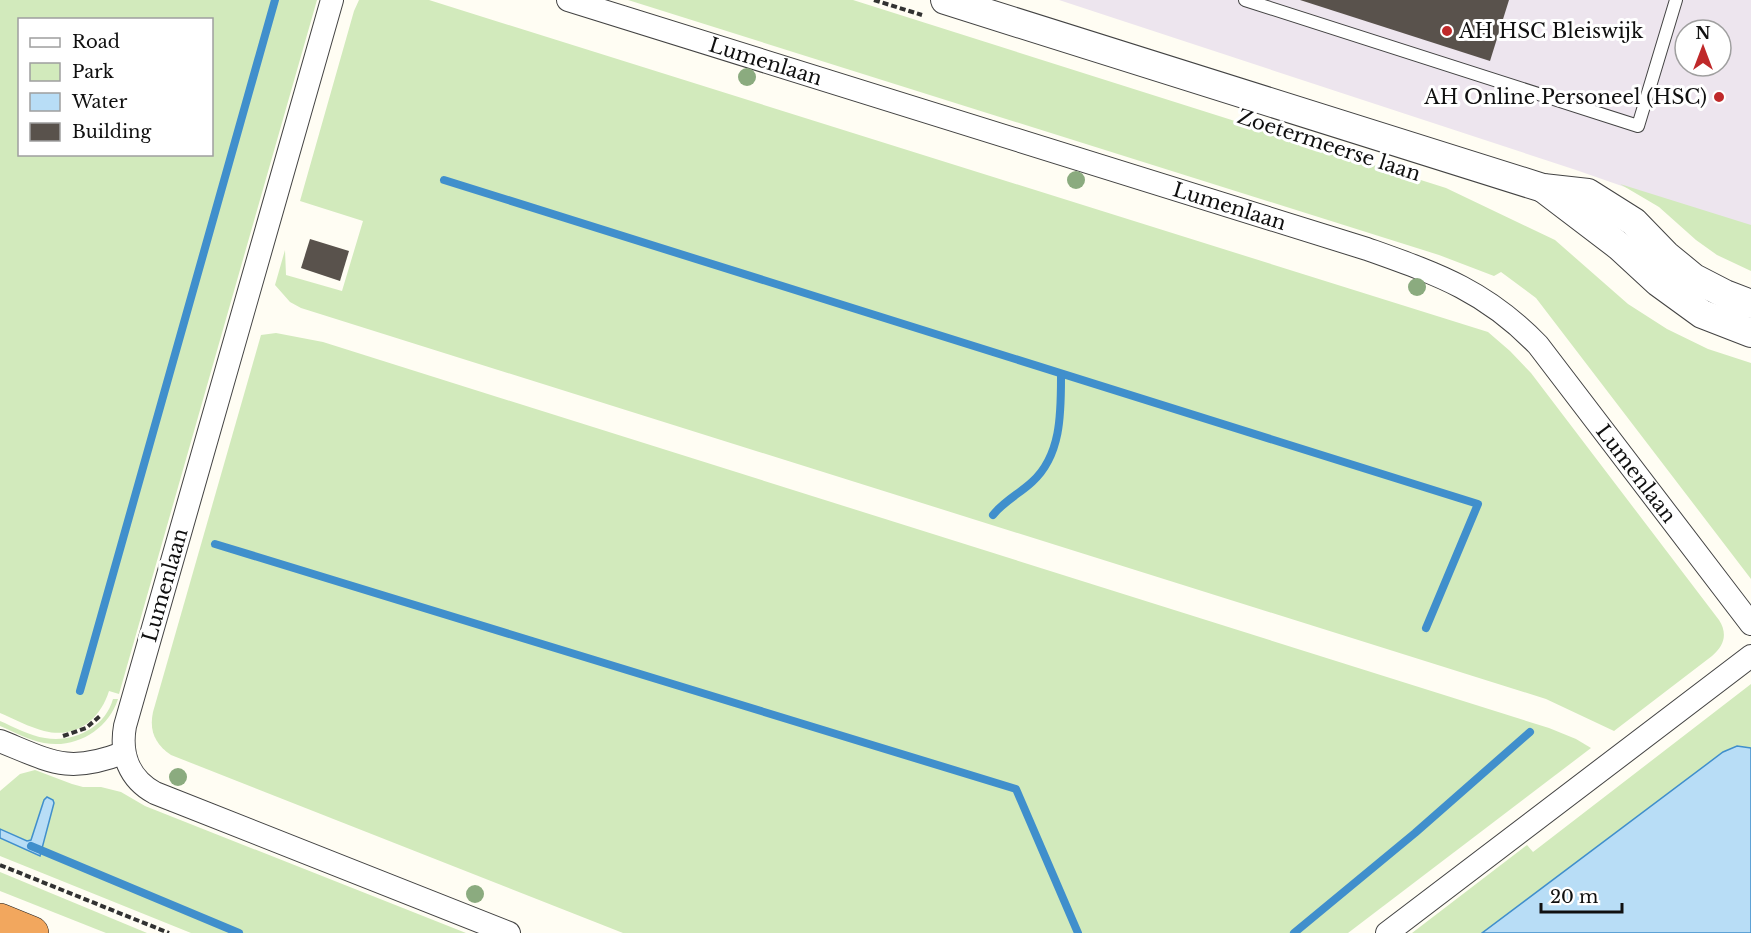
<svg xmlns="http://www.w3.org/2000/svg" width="1751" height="933" viewBox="0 0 1751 933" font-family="'Libre Baskerville',serif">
<rect width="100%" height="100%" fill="#fffdf3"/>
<path fill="#ede5ee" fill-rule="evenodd" d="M1059 0H1751V231L1576 170ZM1685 30H1721V66H1685Z"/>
<g fill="#d2eabc" fill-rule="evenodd">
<path d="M0 0H317L119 694 109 691C100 720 76 739 44 731 29 727 14 719 0 713ZM20 20H212V154H20Z"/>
<path d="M359 0H429L1488 332 1510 351 1531 373 1719 620C1728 634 1724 646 1712 656L1614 731 1546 699 301 308 290 302 275 285 285 250 286 275 342 291 363 221 300 201 354 11Z"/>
<polygon points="628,0 853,0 1446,188 1555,240 1628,304 1667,329 1708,349 1751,363 1751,579 1536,298 1501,272 1494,276 1439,255"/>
<polygon points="1620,184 1751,225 1751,271 1717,255 1696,240 1659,207"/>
<path d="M276 333 323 342 1549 728 1576 739 1591 748 1348 933H623L171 755C155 744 149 731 153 712L261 335Z"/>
<polygon points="1751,684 1751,933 1412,933 1527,845 1533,852"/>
<path d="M113 699H118C108 730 76 749 44 743 29 740 14 732 0 726V721C14 727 30 736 45 738 73 743 105 728 113 699Z"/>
<polygon points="35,770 72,784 83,787 101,787 121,792 145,806 466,933 191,933 0,856 0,838 40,856 44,836 44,800 31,840 28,841 0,829 0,791 20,774"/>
<polygon points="0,872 135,928 147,933 106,933 0,891"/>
</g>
<g fill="#b8ddf6" stroke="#408fcc" stroke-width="1.5">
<polygon points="1737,746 1751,748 1751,933 1482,933 1723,752"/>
<polygon points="47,797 53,800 54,803 40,856 0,838 0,829 27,841 31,840 44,800"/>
</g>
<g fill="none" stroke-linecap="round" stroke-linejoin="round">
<g stroke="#408fcc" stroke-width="8">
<polyline points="444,180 1478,504 1426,628"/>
<path d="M993 515C1004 501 1019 494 1032 482 1062 455 1061 411 1061 374"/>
<polyline points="215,544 1016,789 1078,933"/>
<polyline points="80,691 275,0"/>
<polyline points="31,846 239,933"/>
<polyline points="1294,933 1415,833 1530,732"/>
</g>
</g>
<g fill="#59524c">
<polygon points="1300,0 1509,0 1490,61"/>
<polygon points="310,239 349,251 340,281 301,268"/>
</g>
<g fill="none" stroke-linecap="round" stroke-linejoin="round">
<g stroke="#434343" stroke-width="14">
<polyline id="service" points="1245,0 1638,126 1676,0"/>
</g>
<g stroke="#434343" stroke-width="24">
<g id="minor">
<path d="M332 0 125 726C120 754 129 779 155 793L509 933"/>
<path id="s1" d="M568 0 1367 249C1437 274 1485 290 1538 345L1751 624"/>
<path d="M0 741C52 762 68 774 123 753"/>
<polyline points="1387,933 1751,656"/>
</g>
</g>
<g stroke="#434343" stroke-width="30">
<g id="tertiary">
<polyline points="945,0 1543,188 1588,193 1634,222 1666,255 1694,278 1725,294 1751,304"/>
<polyline points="1543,188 1619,246 1658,282 1702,314 1751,333"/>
</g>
</g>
<g stroke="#212121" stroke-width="34">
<polyline id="motorway" points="0,920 32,933"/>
</g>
<g stroke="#323232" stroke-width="4" stroke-dasharray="6 3" stroke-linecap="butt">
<polyline points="874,0 922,15"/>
<polyline points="63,736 86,728 100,716"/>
<polyline points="0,865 169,933"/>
</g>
<use href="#service" stroke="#fff" stroke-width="12"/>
<use href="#minor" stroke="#fff" stroke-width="22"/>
<use href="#tertiary" stroke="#fff" stroke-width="28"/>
<use href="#motorway" stroke="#f2a75e" stroke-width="33"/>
</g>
<g fill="#8bab7f">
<circle cx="747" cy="77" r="9"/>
<circle cx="1076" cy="180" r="9"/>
<circle cx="1417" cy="287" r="9"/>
<circle cx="178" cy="777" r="9"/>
<circle cx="475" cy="894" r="9"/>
</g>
<g fill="#bf292a" stroke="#fff" stroke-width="2">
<circle cx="1447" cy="31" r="6"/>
<circle cx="1719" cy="97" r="6"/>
</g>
<g text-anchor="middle" stroke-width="6" stroke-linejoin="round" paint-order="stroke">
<g font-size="20" fill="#101010" stroke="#fff" text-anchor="start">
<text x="1459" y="38">AH HSC Bleiswijk</text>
<text x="1707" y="104" text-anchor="end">AH Online Personeel (HSC)</text>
</g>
<g font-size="20" fill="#101010" stroke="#fff">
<text dy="7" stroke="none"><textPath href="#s1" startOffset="207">Lumenlaan</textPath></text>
<text transform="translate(1329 145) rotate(18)" y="7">Zoetermeerse laan</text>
<text dy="7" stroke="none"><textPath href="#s1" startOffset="693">Lumenlaan</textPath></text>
<text dy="7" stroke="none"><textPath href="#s1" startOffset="1197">Lumenlaan</textPath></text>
<text transform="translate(165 585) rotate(-74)" y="7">Lumenlaan</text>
</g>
</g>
<rect x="18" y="18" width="195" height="138" fill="#ffffff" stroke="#9f9f9f" stroke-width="1.5"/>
<rect x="30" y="38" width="30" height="9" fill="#ffffff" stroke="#9f9f9f" stroke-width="1.5"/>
<text x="72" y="48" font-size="18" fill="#101010">Road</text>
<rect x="30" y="63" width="30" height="18" fill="#d2eabc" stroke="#9f9f9f" stroke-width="1.5"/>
<text x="72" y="78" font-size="18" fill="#101010">Park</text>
<rect x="30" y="93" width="30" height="18" fill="#b8ddf6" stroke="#9f9f9f" stroke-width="1.5"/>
<text x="72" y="108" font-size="18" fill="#101010">Water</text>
<rect x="30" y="123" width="30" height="18" fill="#59524c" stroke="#9f9f9f" stroke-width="1.5"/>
<text x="72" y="138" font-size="18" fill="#101010">Building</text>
<g transform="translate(1703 48)"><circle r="28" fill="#ffffff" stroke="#9f9f9f" stroke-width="1.5"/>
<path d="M0-4.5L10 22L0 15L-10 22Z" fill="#bf292a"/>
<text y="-9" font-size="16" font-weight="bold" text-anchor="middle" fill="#101010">N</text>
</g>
<path d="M1541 903v9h81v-9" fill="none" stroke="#101010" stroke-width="3"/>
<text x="1550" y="903" font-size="18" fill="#101010" stroke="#ffffff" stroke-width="4.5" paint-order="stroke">20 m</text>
</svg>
